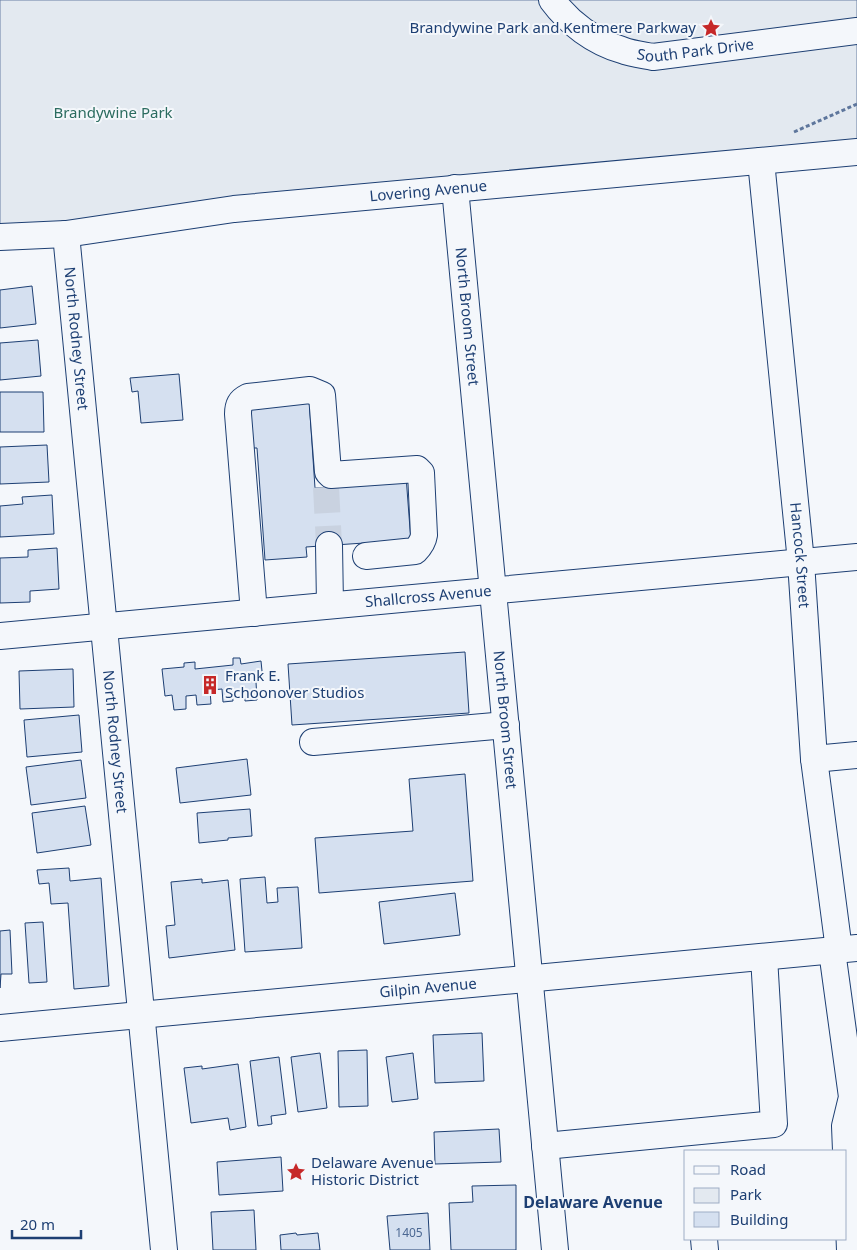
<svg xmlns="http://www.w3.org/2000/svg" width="857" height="1250" viewBox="0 0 857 1250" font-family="'Noto Sans',sans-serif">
<rect width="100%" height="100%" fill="#f4f7fb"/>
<polygon fill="#e3e9f0" stroke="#687fa3" points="0,0 857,0 857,152 0,237"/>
<g fill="#d5e0f0" stroke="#1d3f73">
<polygon points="32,286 36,324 0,328 0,290"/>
<polygon points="38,340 41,376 0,380 0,343"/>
<polygon points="179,374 183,420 141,423 138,391 132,392 130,378"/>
<polygon points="0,392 43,392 44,432 0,432"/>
<polygon points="309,399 315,488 337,487 406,476 411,542 364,546 364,543 306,547 307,557 265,560 257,448 250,448 247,404"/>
<polygon points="47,445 49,482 0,484 0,447"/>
<polygon points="52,495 54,534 0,537 0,506 23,504 22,497"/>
<polygon points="57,548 59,589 30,591 30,602 0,603 0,558 28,557 28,550"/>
<polygon points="465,652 469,713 292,725 288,664"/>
<polygon points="233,658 240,658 241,664 261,661 263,681 256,682 257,700 245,701 244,689 232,691 233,701 223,702 222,689 210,690 211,704 197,705 196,695 186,696 186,709 174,710 172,695 165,696 162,669 184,667 184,663 195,662 195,669 233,665"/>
<polygon points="73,669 74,707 20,709 19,671"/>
<polygon points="79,715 82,752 27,757 24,720"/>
<polygon points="247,759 251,795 180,803 176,768"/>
<polygon points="81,760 86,798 31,805 26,767"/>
<polygon points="465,774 473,881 319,893 315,838 413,831 409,779"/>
<polygon points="85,806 91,845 37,853 32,813"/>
<polygon points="250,809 252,836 228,838 228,840 199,843 197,813"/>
<polygon points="69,868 70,881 101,878 109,986 74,989 68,903 51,904 49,883 39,884 37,870"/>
<polygon points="265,877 267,903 278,902 277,888 298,887 302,948 245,952 240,879"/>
<polygon points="202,879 202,883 228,880 235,950 169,958 166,926 175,925 171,882"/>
<polygon points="455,893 460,935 384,944 379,902"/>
<polygon points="43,922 47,982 29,983 25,923"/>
<polygon points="10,930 12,974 1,974 0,988 0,931"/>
<polygon points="482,1033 484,1081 435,1083 433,1035"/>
<polygon points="367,1050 368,1106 339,1107 338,1051"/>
<polygon points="320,1053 327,1108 298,1112 291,1057"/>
<polygon points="413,1053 418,1099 392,1102 386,1057"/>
<polygon points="279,1057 286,1114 271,1116 272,1124 258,1126 250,1061"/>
<polygon points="238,1064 246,1127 230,1130 228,1118 191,1123 184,1068 202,1066 202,1069"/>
<polygon points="499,1129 501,1162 435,1164 434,1132"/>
<polygon points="281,1157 283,1191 219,1195 217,1162"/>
<polygon points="516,1185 516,1250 451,1250 449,1203 473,1202 472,1186"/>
<polygon points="254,1210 256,1250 213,1250 211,1212"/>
<polygon points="428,1213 430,1250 390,1250 387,1216"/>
<polygon points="296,1233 297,1235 318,1233 320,1250 281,1250 280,1235"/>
</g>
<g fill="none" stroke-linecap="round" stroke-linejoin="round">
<polyline stroke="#c9d2e0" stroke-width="26" stroke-dasharray="26 13" stroke-linecap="butt" points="326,487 329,545"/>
<g stroke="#1d3f73" stroke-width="28">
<g id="minor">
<path id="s1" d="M552 0C569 23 594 42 622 50 632 54 643 55 653 57L857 31"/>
<path id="s2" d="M761 161 801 562 814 759 839 950"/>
<path id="s3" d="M455 188 555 1250"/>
<path id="s4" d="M66 234 164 1250"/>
<path id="s5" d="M0 237 66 234 234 209 857 152"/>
<polyline points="329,545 330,605"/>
<path d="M254 613 238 414C238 405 240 401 248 397L310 390 322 395 328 472 331 475 417 469 421 473 424 535C423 542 420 546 415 551L366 556"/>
<path id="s6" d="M0 636 857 557"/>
<polyline points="313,742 506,725"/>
<polyline points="814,759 857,755"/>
<polyline points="832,951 852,1097 845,1126 850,1250"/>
<path id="s7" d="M0 1028 857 948"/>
<polyline points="545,1146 774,1124 764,957"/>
<polyline points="704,1239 705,1250"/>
</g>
</g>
<polyline stroke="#5e769c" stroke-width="3" stroke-dasharray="4 2.5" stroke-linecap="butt" points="794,132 857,104"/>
<use href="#minor" stroke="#f4f7fb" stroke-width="26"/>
</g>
<defs>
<g id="sight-bare" transform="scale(1.5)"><path d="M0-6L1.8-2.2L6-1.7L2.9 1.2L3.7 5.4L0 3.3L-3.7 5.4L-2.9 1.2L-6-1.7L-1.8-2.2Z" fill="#c62828" stroke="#f4f7fb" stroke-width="2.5" paint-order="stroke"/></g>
<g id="building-bare" transform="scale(1.5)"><path d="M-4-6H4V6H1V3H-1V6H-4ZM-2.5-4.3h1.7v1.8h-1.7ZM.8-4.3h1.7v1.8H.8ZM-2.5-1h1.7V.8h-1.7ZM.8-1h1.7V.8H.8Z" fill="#c62828" stroke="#f4f7fb" stroke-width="2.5" paint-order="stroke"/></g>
</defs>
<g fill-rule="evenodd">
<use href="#sight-bare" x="711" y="28"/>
<use href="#building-bare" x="210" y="685"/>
<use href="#sight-bare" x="296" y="1172"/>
</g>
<g text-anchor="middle" stroke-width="4" stroke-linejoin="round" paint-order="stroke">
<g font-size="12" fill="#4b6792">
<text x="409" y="1237">1405</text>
</g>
<g font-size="15" fill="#1d3f73" stroke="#f4f7fb" text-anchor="start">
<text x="696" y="33" text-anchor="end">Brandywine Park and Kentmere Parkway</text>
<text x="225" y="681">Frank E.<tspan x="225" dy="17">Schoonover Studios</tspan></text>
<text x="311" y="1168">Delaware Avenue<tspan x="311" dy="17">Historic District</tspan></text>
</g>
<g font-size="15" fill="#1d3f73" stroke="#f4f7fb">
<text dy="5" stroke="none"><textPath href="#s1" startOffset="162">South Park Drive</textPath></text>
<text dy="5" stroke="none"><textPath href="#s5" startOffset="431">Lovering Avenue</textPath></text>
<text dy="5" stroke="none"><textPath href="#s3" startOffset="129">North Broom Street</textPath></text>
<text dy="5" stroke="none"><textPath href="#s4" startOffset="105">North Rodney Street</textPath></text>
<text dy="5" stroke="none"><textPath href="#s2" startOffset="396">Hancock Street</textPath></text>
<text dy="5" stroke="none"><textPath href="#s6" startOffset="430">Shallcross Avenue</textPath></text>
<text dy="5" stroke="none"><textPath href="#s3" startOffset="534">North Broom Street</textPath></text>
<text dy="5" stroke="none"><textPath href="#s4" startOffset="510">North Rodney Street</textPath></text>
<text dy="5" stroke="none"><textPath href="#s7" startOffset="430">Gilpin Avenue</textPath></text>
</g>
<g font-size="15" fill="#2c6c60" stroke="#f4f7fb">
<text x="113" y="118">Brandywine Park</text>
</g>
<g font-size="16" font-weight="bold" fill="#1d3f73" stroke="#f4f7fb">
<text x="593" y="1208">Delaware Avenue</text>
</g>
</g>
<rect x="684" y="1150" width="162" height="90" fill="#f4f7fb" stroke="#9eadc5"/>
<rect x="694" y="1166" width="25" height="8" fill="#f4f7fb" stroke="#9eadc5"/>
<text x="730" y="1175" font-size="15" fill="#1d3f73">Road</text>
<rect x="694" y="1188" width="25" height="15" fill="#e3e9f0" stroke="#9eadc5"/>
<text x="730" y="1200" font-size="15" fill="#1d3f73">Park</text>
<rect x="694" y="1212" width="25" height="15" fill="#d5e0f0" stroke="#9eadc5"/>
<text x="730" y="1225" font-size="15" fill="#1d3f73">Building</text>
<path d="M12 1230v8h69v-8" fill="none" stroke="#1d3f73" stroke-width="2.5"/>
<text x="20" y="1230" font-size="15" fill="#1d3f73" stroke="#f4f7fb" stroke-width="4" paint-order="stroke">20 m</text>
</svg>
